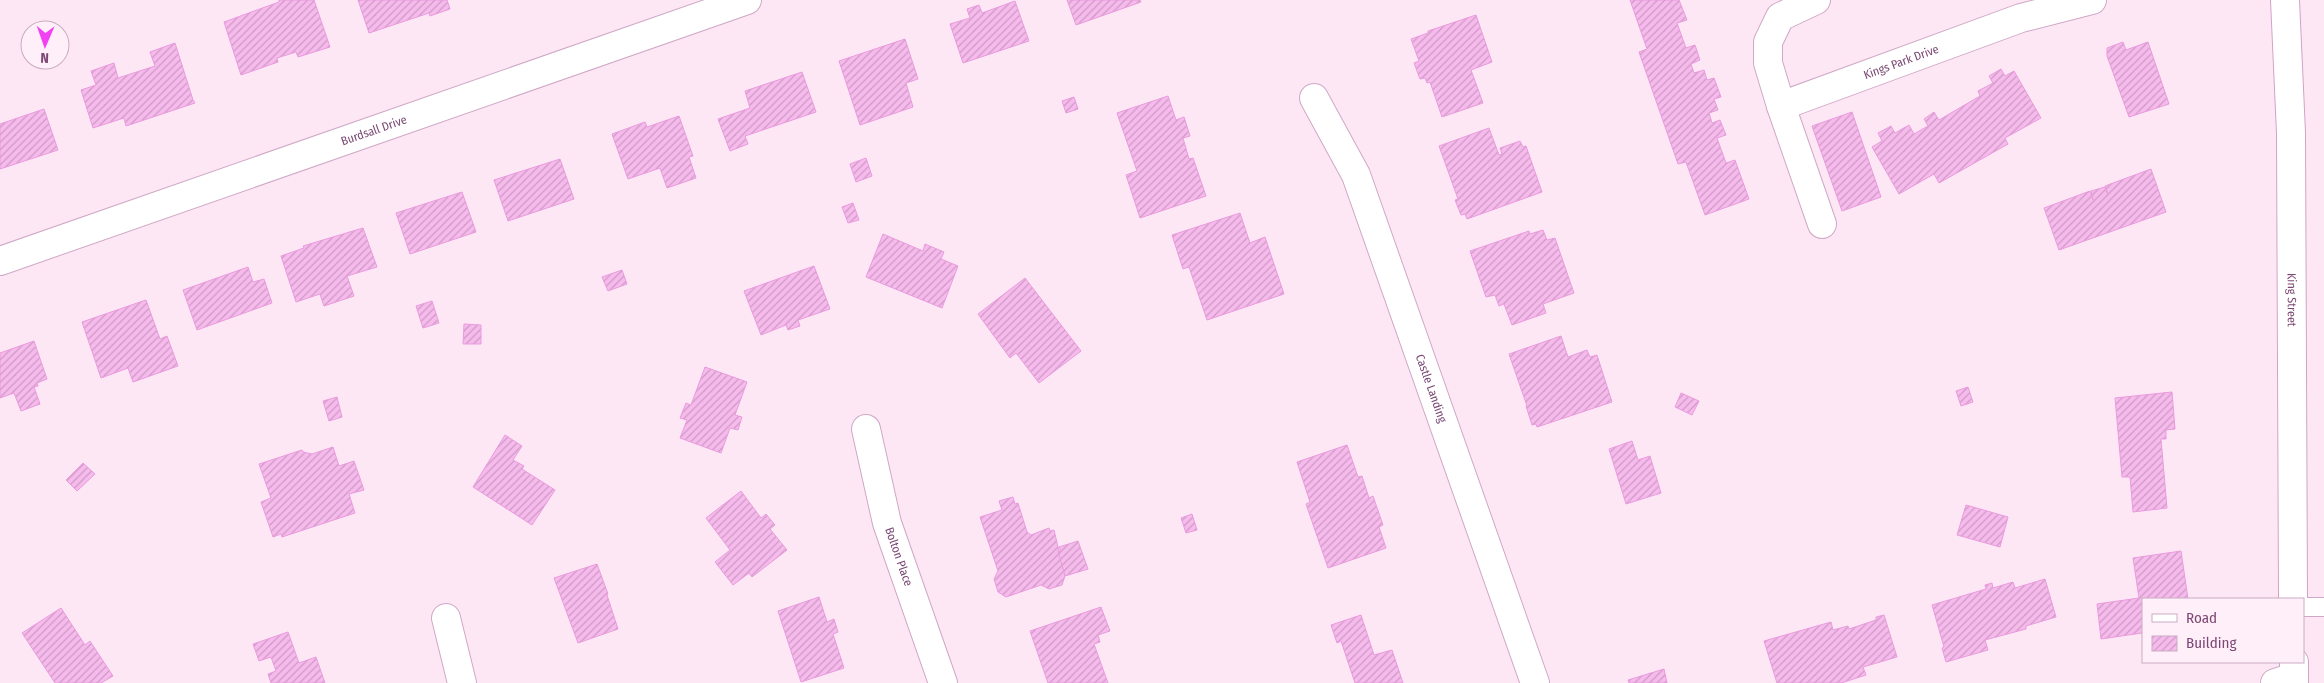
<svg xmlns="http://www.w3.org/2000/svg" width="2324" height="683" viewBox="0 0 2324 683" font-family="'Fira Sans Condensed',sans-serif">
<defs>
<pattern id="building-hatch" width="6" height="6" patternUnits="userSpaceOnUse" patternTransform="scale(1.25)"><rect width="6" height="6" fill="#f6bbec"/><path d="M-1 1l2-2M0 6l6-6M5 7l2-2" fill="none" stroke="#cc9ac4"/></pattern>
</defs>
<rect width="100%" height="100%" fill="#fee7f5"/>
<g fill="url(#building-hatch)" stroke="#eb9ade">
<polygon points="279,0 314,0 330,47 298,57 296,52 277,58 278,62 241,75 224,22 279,2"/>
<polygon points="358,0 447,0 450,9 430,16 429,13 369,33"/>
<polygon points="1067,0 1140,0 1141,2 1076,25"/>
<polygon points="1630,0 1679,0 1687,20 1677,23 1686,48 1695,45 1700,60 1691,64 1694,73 1704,70 1707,80 1714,78 1721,97 1714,99 1718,110 1709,113 1712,123 1720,120 1726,135 1717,138 1726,163 1735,160 1749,199 1705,215 1686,162 1678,164 1639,52 1647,49"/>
<polygon points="1015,1 1029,41 963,63 950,24 970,18 967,9 979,5 982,13"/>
<polygon points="1476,15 1492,62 1471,70 1483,103 1442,117 1430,82 1427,83 1425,78 1420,79 1414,63 1419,61 1411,39 1428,33 1428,31"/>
<polygon points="905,39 918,79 906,83 913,107 860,125 839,61"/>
<polygon points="2123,42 2126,50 2148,42 2169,104 2129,117 2107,56 2107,48"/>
<polygon points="175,43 193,100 195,103 126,126 124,118 93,128 81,90 96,85 91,71 114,63 118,78 155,66 150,52"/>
<polygon points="2001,69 2005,76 2014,71 2041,118 2005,138 2008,144 1939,183 1934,174 1899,194 1872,147 1882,141 1878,133 1891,126 1895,133 1909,125 1914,134 1928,126 1924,119 1934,112 1939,120 1980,96 1978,91 1993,83 1989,76"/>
<polygon points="802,72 816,112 745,136 748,144 730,151 718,119 750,108 745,91"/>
<polygon points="1168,96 1176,120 1184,117 1190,136 1183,138 1189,159 1193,158 1206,196 1140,218 1126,175 1137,171 1117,113"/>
<polygon points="1074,97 1078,109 1066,113 1062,101"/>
<polygon points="44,109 58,150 0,169 0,124"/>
<polygon points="1852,112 1881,197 1842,211 1812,126"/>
<polygon points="679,116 693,156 689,157 696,178 667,188 660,168 628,179 612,134 645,122 647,127"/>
<polygon points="1489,128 1499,155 1502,154 1500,148 1520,141 1523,147 1526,146 1542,192 1467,219 1465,214 1461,215 1455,200 1458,199 1439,146"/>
<polygon points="866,158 872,176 856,182 850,164"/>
<polygon points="560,159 574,199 508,221 494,180"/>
<polygon points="2151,169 2166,212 2059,250 2044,208 2090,191 2093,200 2091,191 2105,187 2108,195 2105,186"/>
<polygon points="462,192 476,232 410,254 396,213"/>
<polygon points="853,203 859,220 848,223 842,207"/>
<polygon points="1240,213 1250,243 1265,237 1284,294 1207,320 1189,267 1183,269 1172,235"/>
<polygon points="363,228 377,267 347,276 354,296 324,306 320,294 296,302 281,256 304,248 303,246"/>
<polygon points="1543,230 1547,240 1555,238 1574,293 1543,304 1546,313 1512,325 1504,304 1499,306 1495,295 1486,297 1470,251 1529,231 1530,234"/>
<polygon points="883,234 923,251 925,244 944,252 941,259 958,266 942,308 866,277"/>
<polygon points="814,266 830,309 798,320 800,326 788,330 786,325 761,335 744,291"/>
<polygon points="248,267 253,282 264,279 272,303 197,330 183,290"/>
<polygon points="622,270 627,284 608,291 602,277"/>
<polygon points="1025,278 1081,351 1039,383 1016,353 1010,358 978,314"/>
<polygon points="146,300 160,339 167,336 178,366 133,382 128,368 101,378 82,322"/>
<polygon points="432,301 439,323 423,328 416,306"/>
<polygon points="464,324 481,325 481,344 463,344"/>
<polygon points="1561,336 1568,357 1587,350 1590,357 1597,355 1612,402 1537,427 1536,424 1532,425 1526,406 1527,406 1509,354"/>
<polygon points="34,341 47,379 37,383 38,386 34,387 40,404 21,411 14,393 0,398 0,353"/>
<polygon points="705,367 747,382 735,415 742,417 738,430 730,428 721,453 680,438 687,420 680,418 686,403 691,405"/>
<polygon points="1968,387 1973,402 1961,406 1956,391"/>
<polygon points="2172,392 2175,429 2166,430 2166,439 2161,439 2167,508 2133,512 2130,477 2122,477 2115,398"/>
<polygon points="1681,393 1699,401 1692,415 1675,407"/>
<polygon points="337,397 342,417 329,421 323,401"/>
<polygon points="505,435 522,446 513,460 524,466 522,469 555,490 532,525 473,487"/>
<polygon points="1632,441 1638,460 1650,456 1661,493 1626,504 1609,449"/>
<polygon points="1347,445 1358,477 1362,476 1369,498 1373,496 1383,525 1379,527 1386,548 1328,568 1306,504 1310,502 1297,462"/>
<polygon points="333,447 339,466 354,461 364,490 349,494 355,513 282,537 281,534 273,537 261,502 271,498 259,464 302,450 303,452 312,454"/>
<polygon points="83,463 95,474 77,491 66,480"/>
<polygon points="741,491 761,518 766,514 775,525 770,529 787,550 752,577 749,573 733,585 715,562 730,550 706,518"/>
<polygon points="1013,497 1015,504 1018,503 1027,532 1031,535 1049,528 1050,531 1054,530 1065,576 1062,585 1049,589 1041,585 1006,597 998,592 994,579 998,571 980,517 1002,510 999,501"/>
<polygon points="1966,505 2008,517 2000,547 1957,535"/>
<polygon points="1192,514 1197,530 1186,533 1181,518"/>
<polygon points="1078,541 1088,569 1065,576 1058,551 1061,551 1059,547"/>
<polygon points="2181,551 2188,599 2143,599 2143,636 2142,633 2101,639 2097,604 2139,598 2133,558"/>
<polygon points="597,564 608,594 607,595 618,629 578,643 554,578"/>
<polygon points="2045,579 2056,617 2026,626 2026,629 1985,640 1988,650 1946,662 1942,648 1944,647 1932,605 1986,589 1985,585 1992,583 1993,588 2013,582 2015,588"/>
<polygon points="819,597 827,622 834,619 838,632 833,634 844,668 801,682 778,611"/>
<polygon points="1101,607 1110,631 1098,635 1100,642 1094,644 1108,683 1048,683 1030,631"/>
<polygon points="61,608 85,645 90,641 113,676 101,683 55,683 22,633"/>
<polygon points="1361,615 1374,655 1392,650 1403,683 1355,683 1341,641 1337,643 1331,625"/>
<polygon points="1884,615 1897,657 1863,667 1866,675 1841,683 1777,683 1764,641 1831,622 1833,630 1848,626 1849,629 1876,620 1876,617"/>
<polygon points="288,632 299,663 316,657 325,683 271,683 268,674 276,671 271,657 259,661 253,644"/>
<polygon points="1664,669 1667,683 1629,683 1628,680"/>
</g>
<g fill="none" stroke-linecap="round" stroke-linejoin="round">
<g stroke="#cfa8c7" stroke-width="20">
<polyline id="service" points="2303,607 2324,607"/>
</g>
<g stroke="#cfa8c7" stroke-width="30">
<g id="minor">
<polyline points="1816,0 1780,17 1768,42 1768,63 1781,106 1822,224"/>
<path id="s1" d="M1314 98 1356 175 1535 683"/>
<path id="s2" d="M1781 106 2021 18 2092 0"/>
<path id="s3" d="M0 261 747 0"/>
<path id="s4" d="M866 429 887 523 943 683"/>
<polyline points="446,618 462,683"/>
<polyline points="2275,683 2294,677"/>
</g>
</g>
<g stroke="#d1a3c7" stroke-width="30">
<g id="secondary">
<path id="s5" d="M2285 0 2291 133 2293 599"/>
<polyline points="2294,662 2294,683"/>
</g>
</g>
<use href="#service" stroke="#fff" stroke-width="18"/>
<use href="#minor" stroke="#fff" stroke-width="28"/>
<use href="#secondary" stroke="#fff" stroke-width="28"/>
</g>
<g text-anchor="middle" stroke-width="4" stroke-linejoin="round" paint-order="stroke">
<g font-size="12" fill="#7b4874" stroke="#ffeff9">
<text dy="4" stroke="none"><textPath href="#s2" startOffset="128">Kings Park Drive</textPath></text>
<text dy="4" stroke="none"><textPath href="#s3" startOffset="396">Burdsall Drive</textPath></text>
<text dy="4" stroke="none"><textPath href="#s5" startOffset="300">King Street</textPath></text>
<text dy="4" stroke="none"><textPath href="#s1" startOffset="314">Castle Landing</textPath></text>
<text dy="4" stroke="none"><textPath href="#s4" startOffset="132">Bolton Place</textPath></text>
</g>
</g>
<rect x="2142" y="598" width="162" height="65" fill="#ffeff9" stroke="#caacc4"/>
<rect x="2152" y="614" width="25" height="8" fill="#ffffff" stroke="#caacc4"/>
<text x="2186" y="623" font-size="15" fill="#7b4874">Road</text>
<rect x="2152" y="636" width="25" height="15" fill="url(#building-hatch)" stroke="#caacc4"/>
<text x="2186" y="648" font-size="15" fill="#7b4874">Building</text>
<g transform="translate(45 45) rotate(182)"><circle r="24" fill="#ffeff9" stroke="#caacc4"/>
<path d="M0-4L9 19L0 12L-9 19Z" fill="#f241f3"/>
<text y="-8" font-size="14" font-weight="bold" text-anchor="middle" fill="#7b4874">N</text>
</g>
</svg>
